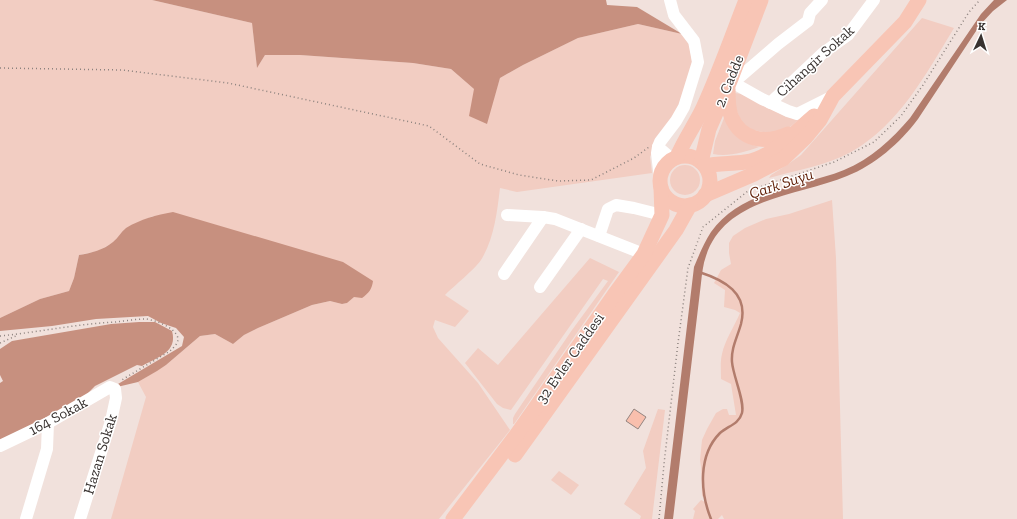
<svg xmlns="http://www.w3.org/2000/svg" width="1017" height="519" viewBox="0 0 1017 519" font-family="'Zilla Slab',serif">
<rect width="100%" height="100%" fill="#f1e1dc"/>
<g fill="#f2cdc2">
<path d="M0 0H152L252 23 257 68 265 55H300L413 63 451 69 474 89 486 124 500 78 523 65 578 38 638 24 682 34 690 46 693 72 678 110 658 138 650 157 652 173 517 192 500 188C497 213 494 239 481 260 474 270 454 286 445 295L469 311 455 327 435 320 433 327 438 338 478 383 510 430 439 519H111L146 397 138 382 166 365 200 336 215 334 233 344 244 335 258 328 312 305 330 301 342 304 347 303 354 296 153 216 125 229 114 242 98 251 79 255 74 278 69 291 40 299 0 318Z"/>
<path d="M922 18 954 28C926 74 899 125 851 152 826 166 796 170 769 178L771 175 787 165 801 155Z"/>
<polygon points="735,93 741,94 756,101 786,117 792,118 803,116 784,132 777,135 744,128 732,99"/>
<path d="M724 118 753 145 759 147C745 152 728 157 713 154L715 141Z"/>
<circle cx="685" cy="180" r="15"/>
<path d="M832 200 836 258 843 519H724L722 515 718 519H693L695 511 693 509 701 500 707 503 706 499 702 496 701 467 700 460 702 440 707 429 716 413 723 409H727L729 415H736L731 384 721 379C721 371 720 362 722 354 725 340 734 327 740 313L735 310 724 307 725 290 714 283 721 270 731 264 729 253V243L733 236 745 228 766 219 789 214Z"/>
<polygon points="590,258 619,272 514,424 513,424 513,418 515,414 572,330 608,281 603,279 511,410 503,408 497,404 465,363 478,348 498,365"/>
<polygon points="658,409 665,410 652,519 640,519 641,516 624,504 646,468 643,451"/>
<polygon points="559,471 579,485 571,495 551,480"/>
</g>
<g fill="#c7907f">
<polygon points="152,0 606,0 607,5 637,7 682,34 638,24 578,38 523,65 500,78 487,124 469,116 474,89 451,69 413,63 300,55 265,55 257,68 252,23"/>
<path d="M173 212 343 262 373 281C372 289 369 293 362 298L354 297 347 303 342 304 330 301 312 305 258 328 244 335 233 344 215 334 200 336 166 365 157 371 138 382 117 387 118 384 182 346 184 337 176 328 161 323 148 316 96 319 52 326 0 331V318L40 299 69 291 74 278 79 255C92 253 103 250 113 242 118 238 121 232 126 228 141 219 156 215 173 212Z"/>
<path d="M139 322H155L172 331C178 352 158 357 142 366L137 365 95 386 89 392 81 403 0 440V383L3 381 0 375V349L12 341 111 324Z"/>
</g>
<path fill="#b27c6c" d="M994 0H1007L993 11 980 25 918 119C900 143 875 165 847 176 799 196 725 197 706 256 703 264 702 274 701 283L673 519H664L694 267C699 255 704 243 711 232 742 189 799 188 844 170 871 159 892 139 910 118L981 14Z"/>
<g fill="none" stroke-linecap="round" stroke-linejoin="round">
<path stroke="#b27c6c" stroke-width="2.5" d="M699 272C724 280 749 293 741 324 737 338 731 348 732 362 733 376 745 401 742 413 739 424 728 426 720 433 698 455 700 492 711 519"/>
</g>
<polygon fill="#f9bfad" stroke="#938480" points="634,409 646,417 638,429 626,421"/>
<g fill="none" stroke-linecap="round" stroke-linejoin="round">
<g stroke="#8c827e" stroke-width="1.5" stroke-dasharray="1 3" stroke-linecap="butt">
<polyline points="0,68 122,70 228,83 429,126 480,164 519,175 558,181 591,180 634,158 649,147"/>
<path d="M0 336C39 332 77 324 115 322 125 321 136 319 146 319 155 320 177 328 178 339 178 344 173 348 170 351L120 381"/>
<polyline points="0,343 18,335"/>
<polyline points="659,519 664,464 678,343 688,268 703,227 748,191 834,162 874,142 901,116 923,85 969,12 980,0"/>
</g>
<g stroke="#fff" stroke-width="12">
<polyline points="670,0 674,15 694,41 698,62 684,107 676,121 660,142 658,147 672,159"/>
<polyline points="730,81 762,99 788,111 797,114 833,96"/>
<polyline points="734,82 778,44 808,21 810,13 822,0"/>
<polyline points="770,103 823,53 848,35 874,0"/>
<polyline points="658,147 657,153 660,179"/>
<polyline points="507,215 543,217 555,219 644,254"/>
<polyline points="599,236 608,209 616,205 634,208 662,215"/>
<polyline points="504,274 543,217"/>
<polyline points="540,287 581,229"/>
<polyline points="0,446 48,423 110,387 115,389 116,398 111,421 80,519"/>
<polyline points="26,519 47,449 48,423"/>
</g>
<g stroke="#f8c5b5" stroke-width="15">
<path d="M728 89C728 98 728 108 731 116 741 141 766 144 788 134"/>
<circle cx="685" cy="181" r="25"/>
<path d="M677 157C684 140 695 125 703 108 719 73 732 36 746 0"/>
<polyline points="701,162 709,129 730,81 761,0"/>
<path d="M705 166C718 163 732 164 745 162 771 159 795 132 814 116"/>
<polyline points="705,195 754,174 783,159 806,137 820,120 833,96 905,22 919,0"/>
<polyline points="515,455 676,230 690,205"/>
<polyline points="453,519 517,434 614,295 644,254 662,215 661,188"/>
</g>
</g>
<g text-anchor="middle" stroke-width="3" stroke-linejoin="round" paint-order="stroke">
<g font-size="15" fill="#383230" stroke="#fff">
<text transform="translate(815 61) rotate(-42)" y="5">Cihangir Sokak</text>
<text transform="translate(729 81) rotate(-68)" y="5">2. Cadde</text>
<text transform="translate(570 358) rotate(-55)" y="5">32 Evler Caddesi</text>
<text transform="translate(58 416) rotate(-28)" y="5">164 Sokak</text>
<text transform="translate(100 454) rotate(-73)" y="5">Hazan Sokak</text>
</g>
<g font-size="16" font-style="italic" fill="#5f1d05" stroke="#fff">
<text transform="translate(781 183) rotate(-18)" y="6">Çark Suyu</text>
</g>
</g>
<g transform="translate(981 36) rotate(4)" stroke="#ffffff" stroke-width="3" paint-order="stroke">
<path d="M0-3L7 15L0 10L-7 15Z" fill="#383230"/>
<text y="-6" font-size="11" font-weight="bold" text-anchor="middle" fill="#383230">K</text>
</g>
</svg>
